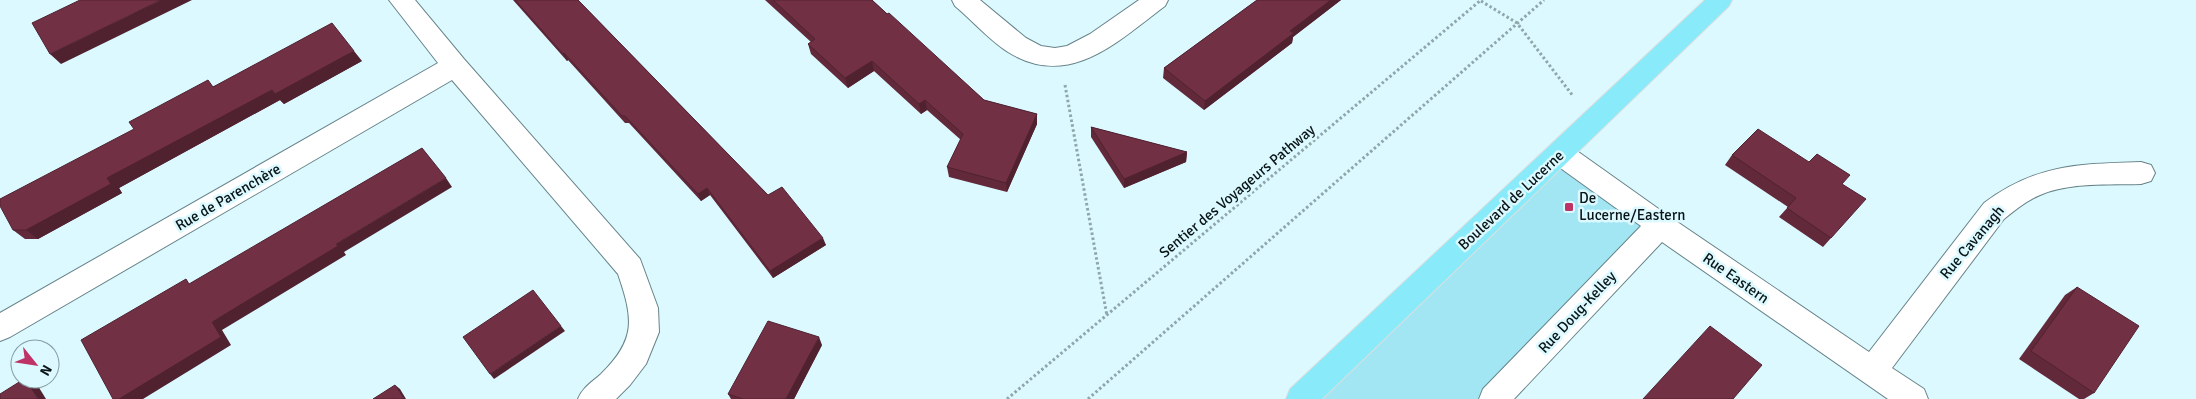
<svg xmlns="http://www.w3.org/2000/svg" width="2196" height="399" viewBox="0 0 2196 399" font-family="Signika,sans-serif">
<rect width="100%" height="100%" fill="#dbf9ff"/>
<polygon fill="#a2e6f3" points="1561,154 1660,225 1494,399 1301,399"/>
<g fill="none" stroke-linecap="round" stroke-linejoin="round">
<g stroke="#678388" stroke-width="2">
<g id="minor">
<path d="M389 0H415L464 59 640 259 658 308 659 332 646 364 630 385 616 399H578C583 387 591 383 601 374 637 339 633 318 618 274L452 80 10 337 0 341V313L438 63Z"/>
<path d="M952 0H980L1026 38 1041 46 1055 48 1067 46 1090 34 1139 0H1168L1165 6C1117 42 1069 90 1008 52 988 39 973 21 955 6Z"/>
<path d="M1561 143 1570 146 1670 217 1869 352 1984 203C2037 164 2078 164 2141 162L2151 165 2155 173 2151 181 2141 184C2109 185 2070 182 2040 195 2026 201 2015 210 2004 219L1892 368 1924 389 1928 399H1888L1662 242 1514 399H1479L1483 389 1641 226 1552 162 1548 154 1552 146Z"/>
</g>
</g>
<g stroke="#dddede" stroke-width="2">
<polygon id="major" points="1705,0 1732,0 1729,6 1322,399 1286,399 1290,389"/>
</g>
<g stroke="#8fa6aa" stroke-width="3" stroke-dasharray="2.5 2.5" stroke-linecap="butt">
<polyline points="1481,1 1517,23 1573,96"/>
<polyline points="1065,85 1107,316"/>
<polyline points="1007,399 1481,0"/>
<polyline points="1088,399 1544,0"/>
</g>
<use href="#minor" fill="#fff" fill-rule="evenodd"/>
<use href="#major" fill="#89ebfa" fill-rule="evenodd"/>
</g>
<g fill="#62293a">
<polygon points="513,0 578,0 768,195 826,245 773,278 710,195 701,201 629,123 625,123 568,60 567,61"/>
<polygon points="765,0 872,0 984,100 1037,114 1037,124 1007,192 949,177 947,167 961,140 927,110 921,114 874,71 848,88 811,54 808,44 811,42"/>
<polygon points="1257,0 1341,0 1293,37 1292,43 1204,110 1163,78 1164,68"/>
<polygon points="362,61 284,104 280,100 119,188 122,193 38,239 25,239 13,230 214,86"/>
<polygon points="1091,127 1187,152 1186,162 1124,188 1091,137"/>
<polygon points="1732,155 1842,184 1831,238 1823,247 1779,217 1788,207 1725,165"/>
<polygon points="2077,287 2094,393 2084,399 2079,399 2019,359 2065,295"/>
<polygon points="822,345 794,399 731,399 728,394"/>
</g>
<g fill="#502230">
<polygon points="161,0 192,0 61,64 50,54"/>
<polygon points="1331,0 1341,0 1293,37 1292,43 1204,110 1205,101 1290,31"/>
<polygon points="354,51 362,61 284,104 280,100 119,188 122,193 38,239 26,230 107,178 272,90"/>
<polygon points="564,53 568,60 567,61 563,54"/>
<polygon points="872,61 874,71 848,88 845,78"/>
<polygon points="925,100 927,110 921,114 919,104"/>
<polygon points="1037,114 1037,124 1007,192 1006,183"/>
<polygon points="1187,152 1186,162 1124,188 1124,179"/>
<polygon points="446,178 452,187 344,252 346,255 222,330 231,345 143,399 119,399 212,322 336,244"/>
<polygon points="707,188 710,195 701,201 698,194"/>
<polygon points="823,238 826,245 773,278 770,271"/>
<polygon points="561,326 565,331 494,379 490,374"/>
<polygon points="819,337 822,345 794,399 786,399"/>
<polygon points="25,379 38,386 46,399 38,399"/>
<polygon points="395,385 400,389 406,399 404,399"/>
</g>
<g fill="#723044" stroke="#502230">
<polygon points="80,0 161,0 50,54 32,23"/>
<polygon points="515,0 578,0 768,195 782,187 823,238 770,271 707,188 698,194 625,116 622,116 564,53 563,54"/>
<polygon points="773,0 872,0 887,14 889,13 984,100 1037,114 1006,183 947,167 963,134 925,100 919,104 872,61 845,78 808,44 815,39"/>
<polygon points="1257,0 1331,0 1290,31 1294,33 1205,101 1164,68"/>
<polygon points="332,23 354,51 275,94 272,90 107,178 111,184 26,230 13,230 0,206 0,199 134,129 129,122 208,80 213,87"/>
<polygon points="1091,127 1187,152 1124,179"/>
<polygon points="1758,129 1809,162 1817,154 1850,175 1842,184 1866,199 1831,238 1787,208 1796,198 1732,155"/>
<polygon points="422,148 446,178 336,244 338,246 212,322 221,337 119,399 113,399 81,340 186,279 189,284"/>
<polygon points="2077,287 2139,326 2094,393 2031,351"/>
<polygon points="533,290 561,326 490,374 463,337"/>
<polygon points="768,321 819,337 786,399 743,399 728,394"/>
<polygon points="1710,326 1762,365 1733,399 1643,399"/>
<polygon points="24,379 25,379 38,399 0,399 0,394"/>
<polygon points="395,385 404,399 373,399"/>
</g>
<rect fill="#bf3265" stroke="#dbf9ff" stroke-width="2" x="1564" y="202" width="10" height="10" rx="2.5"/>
<g text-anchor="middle" stroke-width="5" stroke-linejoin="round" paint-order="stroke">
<g font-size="15" fill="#091416" stroke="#dbf9ff">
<text transform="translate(1237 191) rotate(-40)" y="5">Sentier des Voyageurs Pathway</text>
<text transform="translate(228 197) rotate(-30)" y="5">Rue de Parenchère</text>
<text transform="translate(1511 200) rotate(-43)" y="5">Boulevard de Lucerne</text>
<text transform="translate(1972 242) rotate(-50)" y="5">Rue Cavanagh</text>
<text transform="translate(1736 278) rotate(35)" y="5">Rue Eastern</text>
<text transform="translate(1577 312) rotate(-47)" y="5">Rue Doug-Kelley</text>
</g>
<g font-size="15" fill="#091416" stroke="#dbf9ff" text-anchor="start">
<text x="1579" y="203">De<tspan x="1579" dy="17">Lucerne/Eastern</tspan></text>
</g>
</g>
<g transform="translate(35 364) rotate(120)"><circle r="24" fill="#dbf9ff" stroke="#879da2"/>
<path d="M0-4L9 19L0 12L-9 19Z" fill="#bf3265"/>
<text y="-8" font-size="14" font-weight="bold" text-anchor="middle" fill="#091416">N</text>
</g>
</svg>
